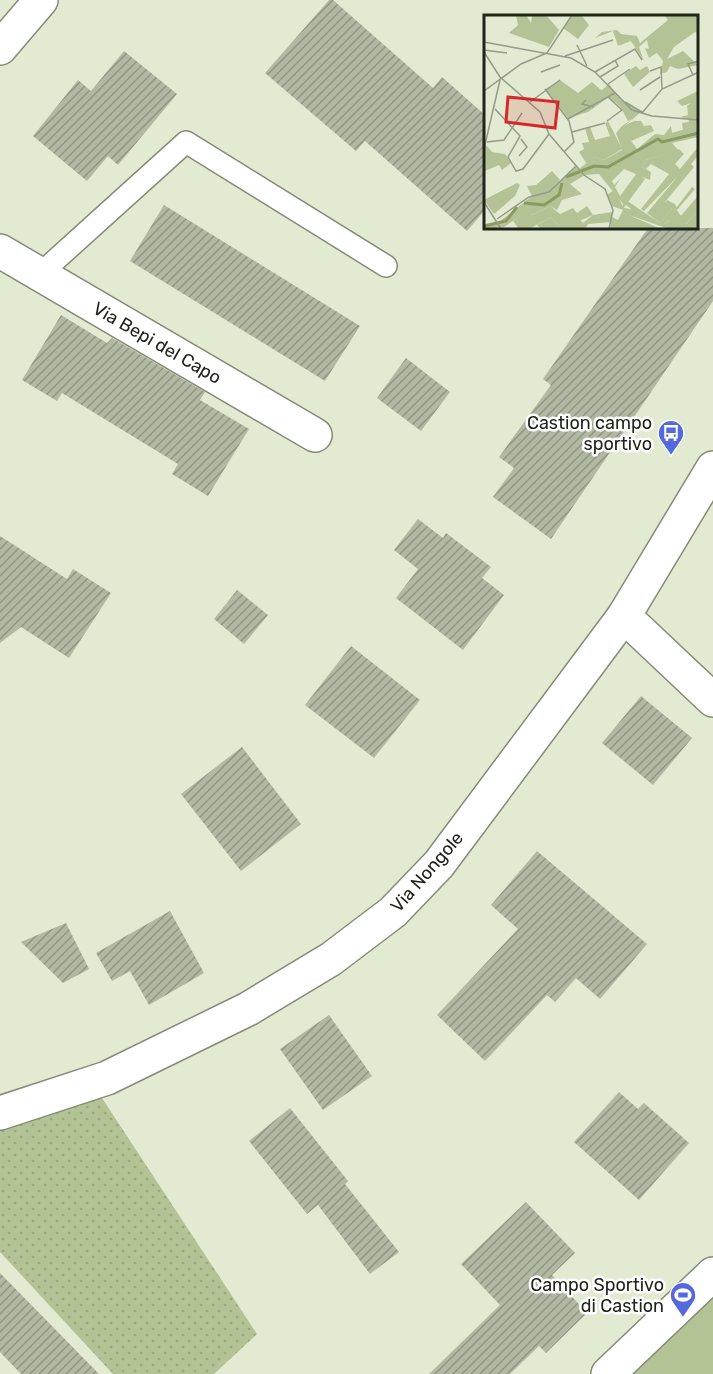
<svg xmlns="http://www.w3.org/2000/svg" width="713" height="1374" viewBox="0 0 713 1374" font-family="Rubik,sans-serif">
<defs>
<pattern id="grass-dots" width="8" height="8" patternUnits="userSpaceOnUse" patternTransform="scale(1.5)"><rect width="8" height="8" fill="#b4c395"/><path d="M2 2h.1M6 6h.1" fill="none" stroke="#9aa780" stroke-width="1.8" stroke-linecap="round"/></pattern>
<pattern id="building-hatch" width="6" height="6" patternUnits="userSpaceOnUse" patternTransform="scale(1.5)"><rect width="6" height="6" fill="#b1b9a2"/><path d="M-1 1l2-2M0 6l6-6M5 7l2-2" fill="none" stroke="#909683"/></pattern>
</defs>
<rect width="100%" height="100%" fill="#e2ead2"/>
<polygon fill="url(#grass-dots)" points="98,1092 257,1334 214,1374 113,1374 0,1252 0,1121"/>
<polygon fill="#b4c395" points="713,1263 713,1374 593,1374"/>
<g fill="url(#building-hatch)">
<polygon points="329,0 333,0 433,88 442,77 485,115 485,210 467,231 365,141 356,151 265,73"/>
<polygon points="124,51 177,94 118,165 108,156 87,181 33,136 78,80 91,91"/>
<polygon points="164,205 360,326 325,381 130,261"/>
<polygon points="648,228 713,228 713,301 551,539 493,497 514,468 499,457 551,385 543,379"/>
<polygon points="61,315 107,343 112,338 205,392 200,400 249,429 208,496 172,474 178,464 62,393 57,401 22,380"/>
<polygon points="406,358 450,392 421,431 377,398"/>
<polygon points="418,519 443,538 446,533 491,567 482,578 504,595 463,650 396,598 418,569 394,550"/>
<polygon points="0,536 67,579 73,569 111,593 69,658 21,627 0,643"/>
<polygon points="237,590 268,615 244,644 214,619"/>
<polygon points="351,646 420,700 374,758 305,705"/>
<polygon points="641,696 692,738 653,785 602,743"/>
<polygon points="242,747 301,824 241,871 181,794"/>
<polygon points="537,851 647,944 600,999 576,978 555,1002 547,995 485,1061 437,1015 518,929 491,905"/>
<polygon points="170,911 204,973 149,1005 130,971 112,981 96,953"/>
<polygon points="66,923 89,969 63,983 21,942"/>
<polygon points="329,1015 372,1076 323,1110 280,1049"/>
<polygon points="619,1092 638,1109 644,1103 689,1143 639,1200 574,1142"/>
<polygon points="290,1108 348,1181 345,1184 399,1252 370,1274 318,1205 307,1214 249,1141"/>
<polygon points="526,1202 575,1253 552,1275 587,1313 546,1353 539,1346 510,1374 429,1374 500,1305 461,1264"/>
<polygon points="0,1273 99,1374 21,1374 0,1352"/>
</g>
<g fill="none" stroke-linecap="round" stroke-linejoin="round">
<g stroke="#858c76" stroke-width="24">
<polyline id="lane" points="40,274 186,142 386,266"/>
</g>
<g stroke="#858c76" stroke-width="36">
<g id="street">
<polyline points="0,48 41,0"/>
<polyline points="0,251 315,435"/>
<polyline points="624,616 713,700"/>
<polyline points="608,1374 713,1274"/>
</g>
</g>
<g stroke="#858c76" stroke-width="36">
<polyline id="secondary" points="0,1113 107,1078 248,1009 331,959 393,912 439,864 624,616 713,468"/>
</g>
<use href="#lane" stroke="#fff" stroke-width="21"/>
<use href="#street" stroke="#fff" stroke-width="33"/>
<use href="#secondary" stroke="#fff" stroke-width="33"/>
</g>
<defs>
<g id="bus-pin" transform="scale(1.35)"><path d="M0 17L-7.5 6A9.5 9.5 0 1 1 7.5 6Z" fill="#5568de" stroke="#fff"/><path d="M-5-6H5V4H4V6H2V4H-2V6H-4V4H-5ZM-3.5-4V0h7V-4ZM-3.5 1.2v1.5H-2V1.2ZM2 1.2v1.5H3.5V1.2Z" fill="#fff"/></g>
<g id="stadium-pin" transform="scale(1.35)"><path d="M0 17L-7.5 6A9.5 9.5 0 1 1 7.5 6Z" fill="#5568de" stroke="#fff"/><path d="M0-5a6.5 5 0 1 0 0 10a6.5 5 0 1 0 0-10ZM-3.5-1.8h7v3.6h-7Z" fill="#fff"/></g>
</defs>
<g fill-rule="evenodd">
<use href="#bus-pin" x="671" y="433"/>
<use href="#stadium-pin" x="683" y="1295"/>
</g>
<g text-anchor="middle" stroke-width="5" stroke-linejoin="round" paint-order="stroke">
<g font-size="18" fill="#21241b" stroke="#fff">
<text transform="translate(157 343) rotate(30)" y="6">Via Bepi del Capo</text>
<text transform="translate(427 872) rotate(-49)" y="6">Via Nongole</text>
</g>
<g font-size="18" fill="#21241b" stroke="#fff" text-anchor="end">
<text x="652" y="429">Castion campo<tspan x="652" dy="21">sportivo</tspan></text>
<text x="664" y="1291">Campo Sportivo<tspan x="664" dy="21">di Castion</tspan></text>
</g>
</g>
<g transform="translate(484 15)">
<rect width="214" height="214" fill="#e2ead2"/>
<path d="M32 0H42L47 8 48 1 62 0 75 15 65 32 25 18 34 10ZM89 0H97L105 10 94 24 79 13ZM180 0H214V18L211 17 190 32 183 44V57L176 59 179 46 173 38 165 43 161 33 165 34 163 25 155 32 160 46 147 26 134 31 129 16 111 23 118 17 133 15 137 19 153 21 156 28 184 5ZM152 51 156 55 163 51 166 57 149 72 140 59ZM125 69 136 84 157 97 149 104 144 106 136 91 117 76ZM214 76V110L199 115 198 108 205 107 204 104 196 102 204 100 203 91 207 88 198 91 193 86ZM124 106 138 134 120 145 110 142 103 149 95 137 100 134 98 128 105 127 101 113 106 112 111 125 126 121 121 108ZM150 106H157L160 111 167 110 170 116 147 126 139 115 149 133 143 136 134 120 138 112ZM1 129 8 137 21 139 27 148 18 155 15 150 1 156ZM214 132V141L207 149 210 152 181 187 188 194 176 208 163 198 194 161 160 196 157 194 185 159 167 149 162 154 158 152 162 145 195 134 200 139 191 149 196 154ZM68 156 76 165 64 178 48 181 43 171 52 170ZM153 158 161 164 144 187 136 181ZM33 168 36 170 31 181 10 199 0 185ZM208 172 211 174 193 195 202 209 214 196 215 213 185 214 182 212 187 205 180 209ZM130 175 140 193 152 195 155 201 145 200 177 214H126L128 202 134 205 139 195 128 191 123 180ZM66 191 76 199 89 193 93 198 103 191 109 200 77 214 67 202 45 214H35L29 206 44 195 48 200Z" fill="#b4c395"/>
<path d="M199 36 214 50 194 54 186 51 183 57V44ZM149 104 138 113 153 134 171 119 180 120 187 111 188 118 214 110V122L188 128 194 135 162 145 158 152 167 157 166 165 140 154 128 166 130 170 137 163 131 172 136 181 176 208 188 194 181 188 183 185 191 189 193 193 180 209 189 204 182 212 185 214 145 200H155L142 190 139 194V189L115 159 101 160 86 169 98 179 78 185 73 195 66 191 48 200 44 196 20 212 0 214V210L15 207 48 181 64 178 92 151 95 154 110 142 120 145 138 135 132 118 138 111ZM128 197V207L104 209 101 214H57L53 210 67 202 77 214 95 204 99 208 109 200Z" fill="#b4c395"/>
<path d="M76 65 94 78 108 67 125 82 104 97 84 103 61 74ZM214 181V196L202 209 195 203Z" fill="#b4c395"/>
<path fill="none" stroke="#899b60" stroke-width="3" d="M82 162 110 151 124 152 174 124 178 127 215 118M40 188 60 190 75 180 78 168M0 211 22 206 33 192"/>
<path fill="none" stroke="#959b89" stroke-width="1.5" d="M0 27 87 43 111 57 148 95 168 101 215 105M93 30 103 51M0 35 23 38M0 37 16 62 56 97 65 119 100 160 121 174 129 195 125 214M81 41 129 25M166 56 177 52 178 74M57 57 76 50M111 57 151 34 158 45M209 60 204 49 215 46M116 62 134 51 131 45M124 69 146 54M61 74 85 106 90 127 80 137M156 75 176 62M0 76 37 49 63 38 88 0M102 85 98 89 110 92M46 87 76 65M141 87 158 97M11 94 36 121 24 142 32 156 39 154 65 119M158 98 178 74 215 57M84 104 131 78M123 106 138 95 124 82M88 117 121 108M3 127 20 125 38 98M0 134 16 65M35 141 43 132 37 124M0 187 17 214M13 204 45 182 65 177 92 151"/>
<path fill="#d62828" fill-opacity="0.15" stroke="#d62828" stroke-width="3" d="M24 82 74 87 71 113 22 107Z"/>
<rect width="214" height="214" fill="none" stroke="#21241b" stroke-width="3"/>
</g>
</svg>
